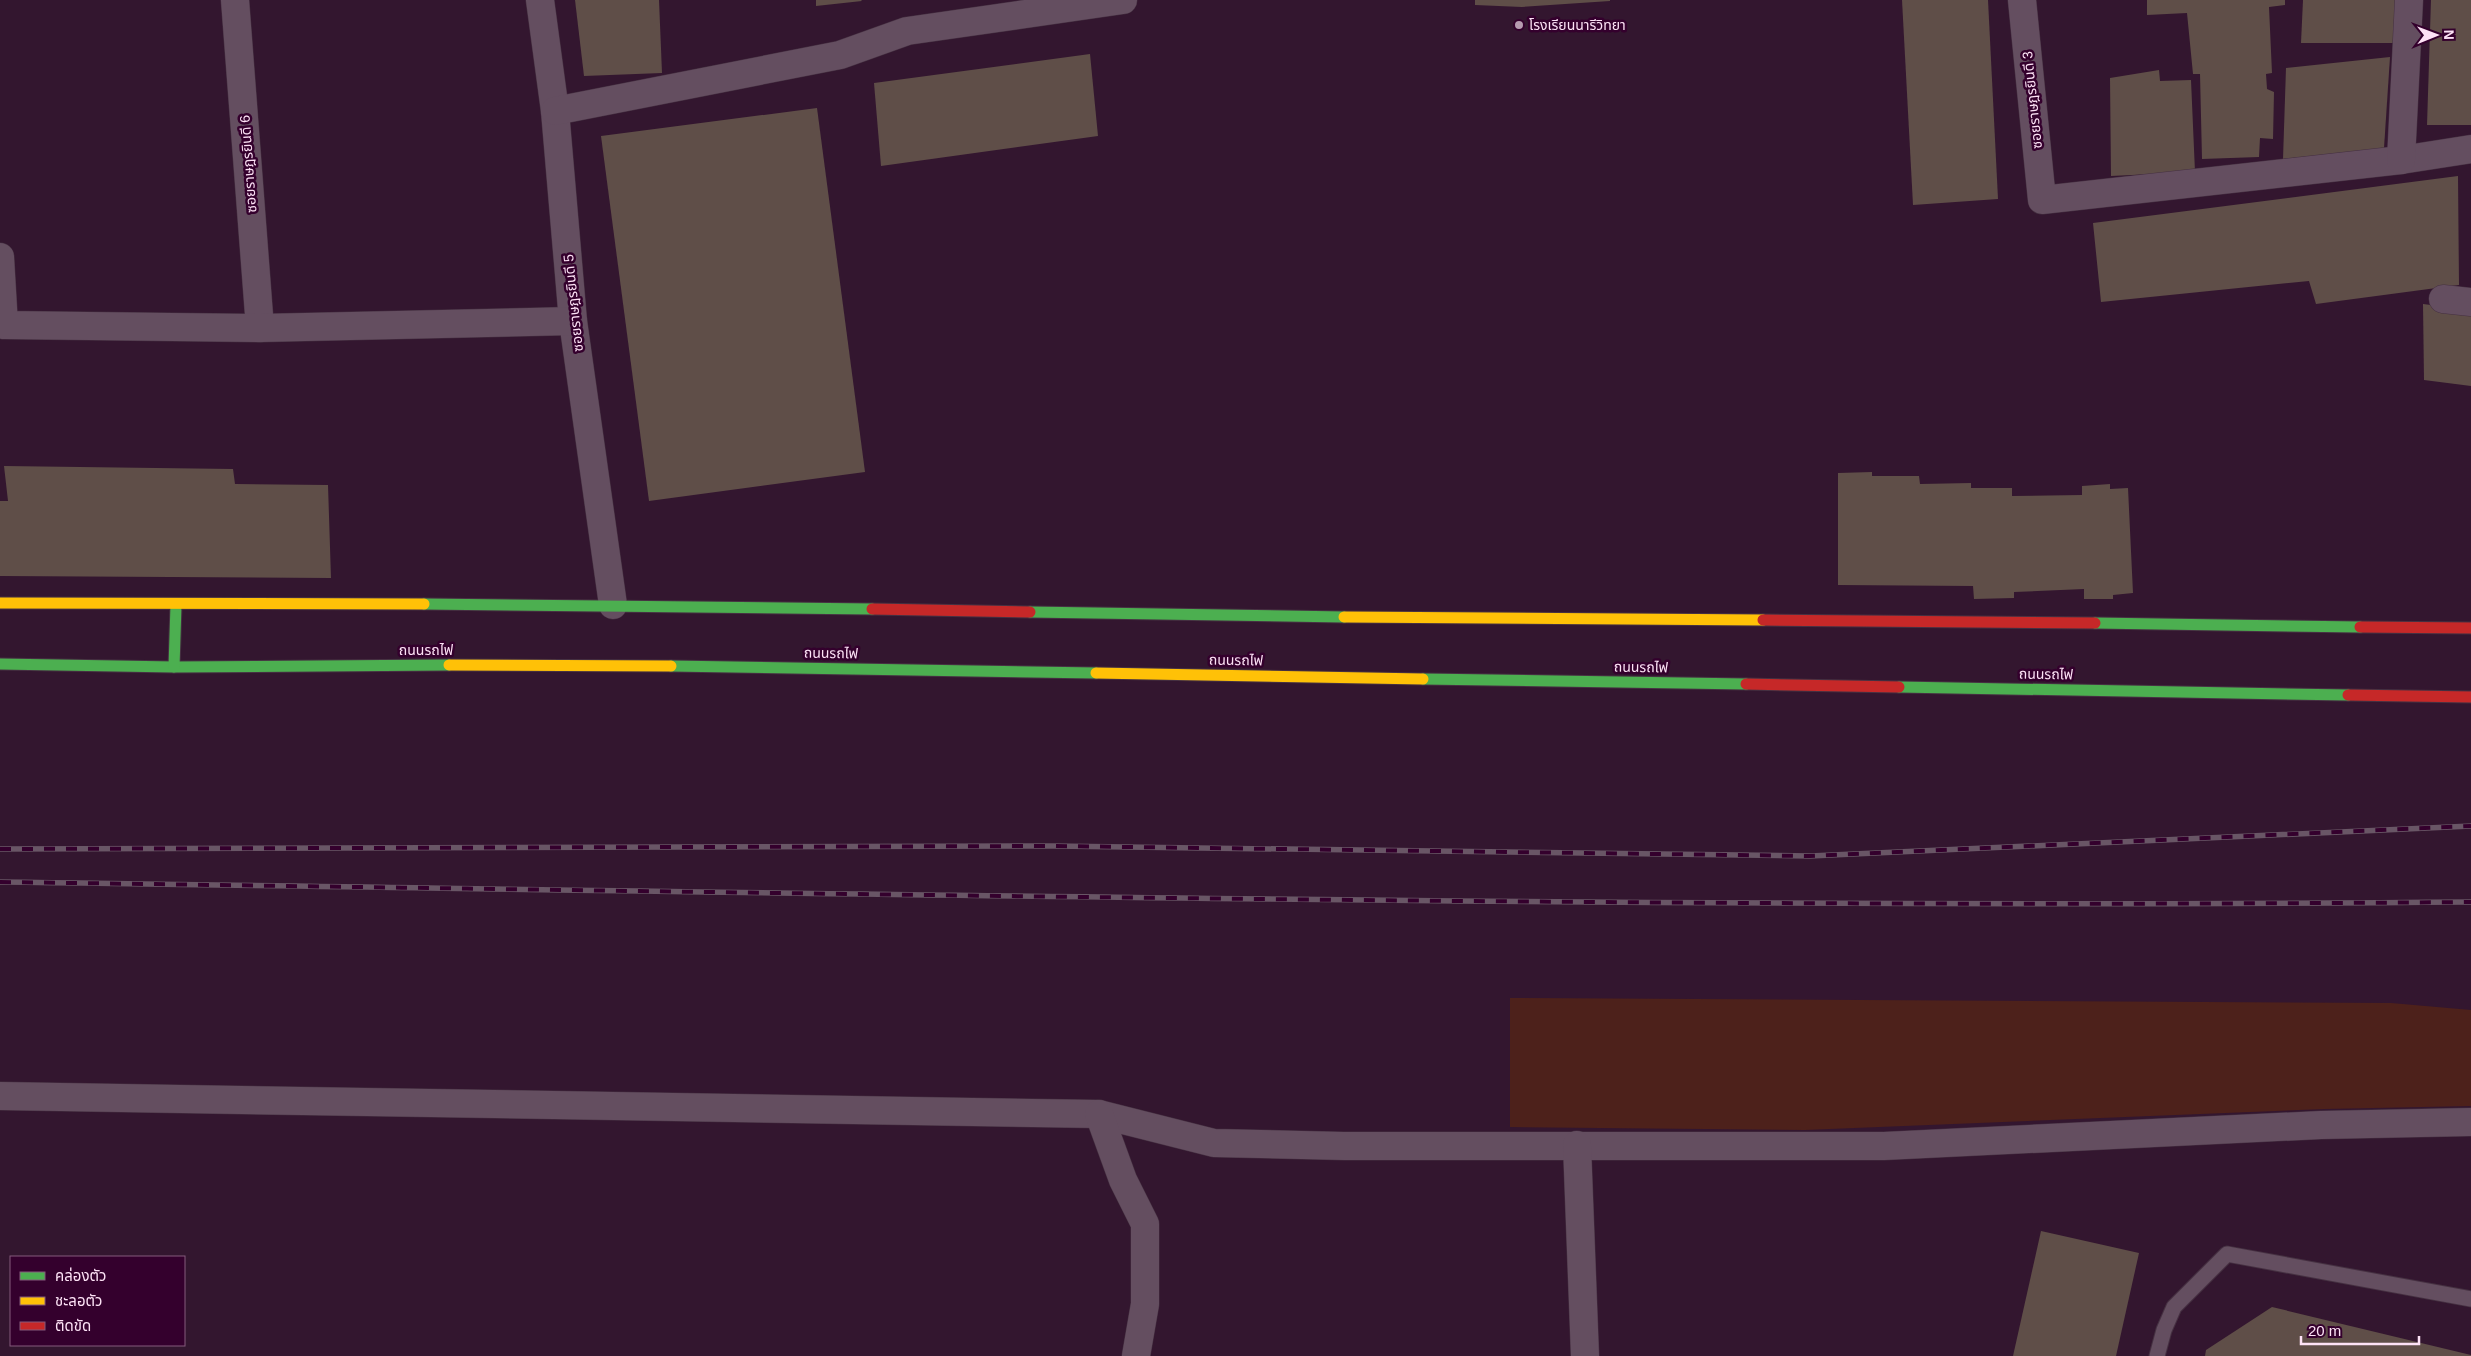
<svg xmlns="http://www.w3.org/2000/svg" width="2471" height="1356" viewBox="0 0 2471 1356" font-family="Helvetica,'Noto Sans Thai',sans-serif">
<rect width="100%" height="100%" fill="#33162f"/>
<polygon fill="#4d211b" points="1510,998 2391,1003 2471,1010 2471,1106 2325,1109 1805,1130 1510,1127"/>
<g fill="#5f4e48">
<polygon points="575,0 659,0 662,73 584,76"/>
<polygon points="816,0 861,0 862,1 816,6"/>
<polygon points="1475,0 1610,0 1610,1 1522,7 1475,5"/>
<polygon points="1902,0 1988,0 1998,199 1913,205"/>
<polygon points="2147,0 2285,0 2285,5 2269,7 2272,73 2266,74 2267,89 2274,92 2273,139 2260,138 2259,157 2202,159 2200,74 2193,74 2187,13 2147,15"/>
<polygon points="2303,0 2396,0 2395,43 2301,43"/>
<polygon points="2431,0 2471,0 2471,125 2427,125"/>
<polygon points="1090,54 1098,136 881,166 874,83"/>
<polygon points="2390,57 2384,148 2283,159 2286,68"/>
<polygon points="2159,70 2160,81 2191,80 2195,172 2111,176 2110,78"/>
<polygon points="817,108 865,472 649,501 601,136"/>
<polygon points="2458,176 2459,285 2316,304 2309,281 2101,302 2093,223"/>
<polygon points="2423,304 2471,310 2471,386 2424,380"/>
<polygon points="4,466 233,469 235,484 328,485 331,578 0,576 0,501 8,501"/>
<polygon points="1872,472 1872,476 1919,476 1920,484 1971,483 1971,488 2012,488 2012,496 2082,495 2082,486 2110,484 2110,489 2128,488 2133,593 2113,595 2113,599 2084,599 2084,589 2014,592 2014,598 1974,599 1973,586 1838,585 1838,473"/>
<polygon points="2041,1231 2139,1253 2116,1356 2013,1356"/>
<polygon points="2272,1307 2471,1355 2471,1356 2205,1356 2206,1350"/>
</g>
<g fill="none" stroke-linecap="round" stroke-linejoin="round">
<g stroke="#463142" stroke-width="17">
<polyline id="lane" points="2157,1356 2164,1330 2174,1307 2227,1254 2471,1299"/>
</g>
<g stroke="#463142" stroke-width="29">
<g id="street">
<polyline points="235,0 260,328"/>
<polyline points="540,0 555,111 573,321 613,605"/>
<polyline points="2022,0 2042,200 2401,160 2471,149"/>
<polyline points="555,111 840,55 907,31 1123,0"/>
<polyline points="2401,160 2409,0"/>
<polyline points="0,257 4,325 260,328 573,321"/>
<polyline points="2443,299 2471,302"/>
<polyline points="0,1096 1099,1114 1214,1143 1344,1146 1884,1146 2321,1125 2471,1122"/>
<polyline points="1099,1114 1123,1180 1145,1224 1145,1304 1136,1356"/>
<polyline points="1577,1145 1585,1356"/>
</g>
</g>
<g stroke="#463142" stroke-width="13">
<g id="fast">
<polyline points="424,604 872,609"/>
<polyline points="1030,612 1344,617"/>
<polyline points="2095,623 2360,627"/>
<polyline points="0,664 174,667 449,665"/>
<polyline points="671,666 1096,673"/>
<polyline points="174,667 176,605"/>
<polyline points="1423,679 1746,684"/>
<polyline points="1899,687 2348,695"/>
</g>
</g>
<g stroke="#463142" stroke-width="13">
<g id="slow">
<polyline points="0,603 424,604"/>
<polyline points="1344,617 1763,620"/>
<polyline points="449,665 671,666"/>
<polyline points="1096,673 1423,679"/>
</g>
</g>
<g stroke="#463142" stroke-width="13">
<g id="jam">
<polyline points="872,609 1030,612"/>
<polyline points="1763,620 2095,623"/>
<polyline points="2360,627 2471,628"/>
<polyline points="1746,684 1899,687"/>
<polyline points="2348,695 2471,697"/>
</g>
</g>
<use href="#lane" stroke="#644e60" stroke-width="15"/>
<use href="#street" stroke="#644e60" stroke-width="28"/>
<use href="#fast" stroke="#4caf50" stroke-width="11"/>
<use href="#slow" stroke="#ffc107" stroke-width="11"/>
<use href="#jam" stroke="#c62828" stroke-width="11"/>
<g stroke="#695666" stroke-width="5.5">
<g id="rail">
<polyline points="0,849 1054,846 1810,856 2471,826"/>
<path d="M0 882C824 893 1647 909 2471 902"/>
</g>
</g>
<use href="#rail" stroke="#34002d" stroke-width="4" stroke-dasharray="11" stroke-linecap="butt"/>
</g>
<circle fill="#b69bb0" stroke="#34002d" stroke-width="2" cx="1519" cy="25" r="5"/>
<g text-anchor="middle" stroke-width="5" stroke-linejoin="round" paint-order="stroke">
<g font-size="14" fill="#fde2f6" stroke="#34002d" text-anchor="start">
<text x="1529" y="30">โรงเรียนนารีวิทยา</text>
</g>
<g font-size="14" fill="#fde2f6" stroke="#34002d">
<text transform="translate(2032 100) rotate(-96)" y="5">ซอยราษฎรยินดี 3</text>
<text transform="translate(248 164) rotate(-94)" y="5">ซอยราษฎรยินดี 6</text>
<text transform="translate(573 303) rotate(-96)" y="5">ซอยราษฎรยินดี 5</text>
<text x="426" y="655">ถนนรถไฟ</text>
<text transform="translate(831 653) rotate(1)" y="5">ถนนรถไฟ</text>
<text transform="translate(1236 660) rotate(1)" y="5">ถนนรถไฟ</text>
<text transform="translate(1641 667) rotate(1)" y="5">ถนนรถไฟ</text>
<text transform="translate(2046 674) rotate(1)" y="5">ถนนรถไฟ</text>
</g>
</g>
<rect x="10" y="1256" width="175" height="90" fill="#34002d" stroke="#845a7d"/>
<rect x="20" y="1272" width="25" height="8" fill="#4caf50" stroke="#845a7d"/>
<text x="55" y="1281" font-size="15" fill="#fde2f6">คล่องตัว</text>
<rect x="20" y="1297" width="25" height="8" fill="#ffc107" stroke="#845a7d"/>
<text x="55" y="1306" font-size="15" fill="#fde2f6">ชะลอตัว</text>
<rect x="20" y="1322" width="25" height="8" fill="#c62828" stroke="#845a7d"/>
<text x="55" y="1331" font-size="15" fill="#fde2f6">ติดขัด</text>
<g transform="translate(2436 35) rotate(89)" stroke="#34002d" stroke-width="4" paint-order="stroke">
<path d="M0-4L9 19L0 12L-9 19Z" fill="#fde2f6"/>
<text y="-8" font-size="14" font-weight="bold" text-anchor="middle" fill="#fde2f6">N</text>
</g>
<path d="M2301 1336v8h118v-8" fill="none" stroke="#fde2f6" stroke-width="2.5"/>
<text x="2308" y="1336" font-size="15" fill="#fde2f6" stroke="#34002d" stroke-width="4" paint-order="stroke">20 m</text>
</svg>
